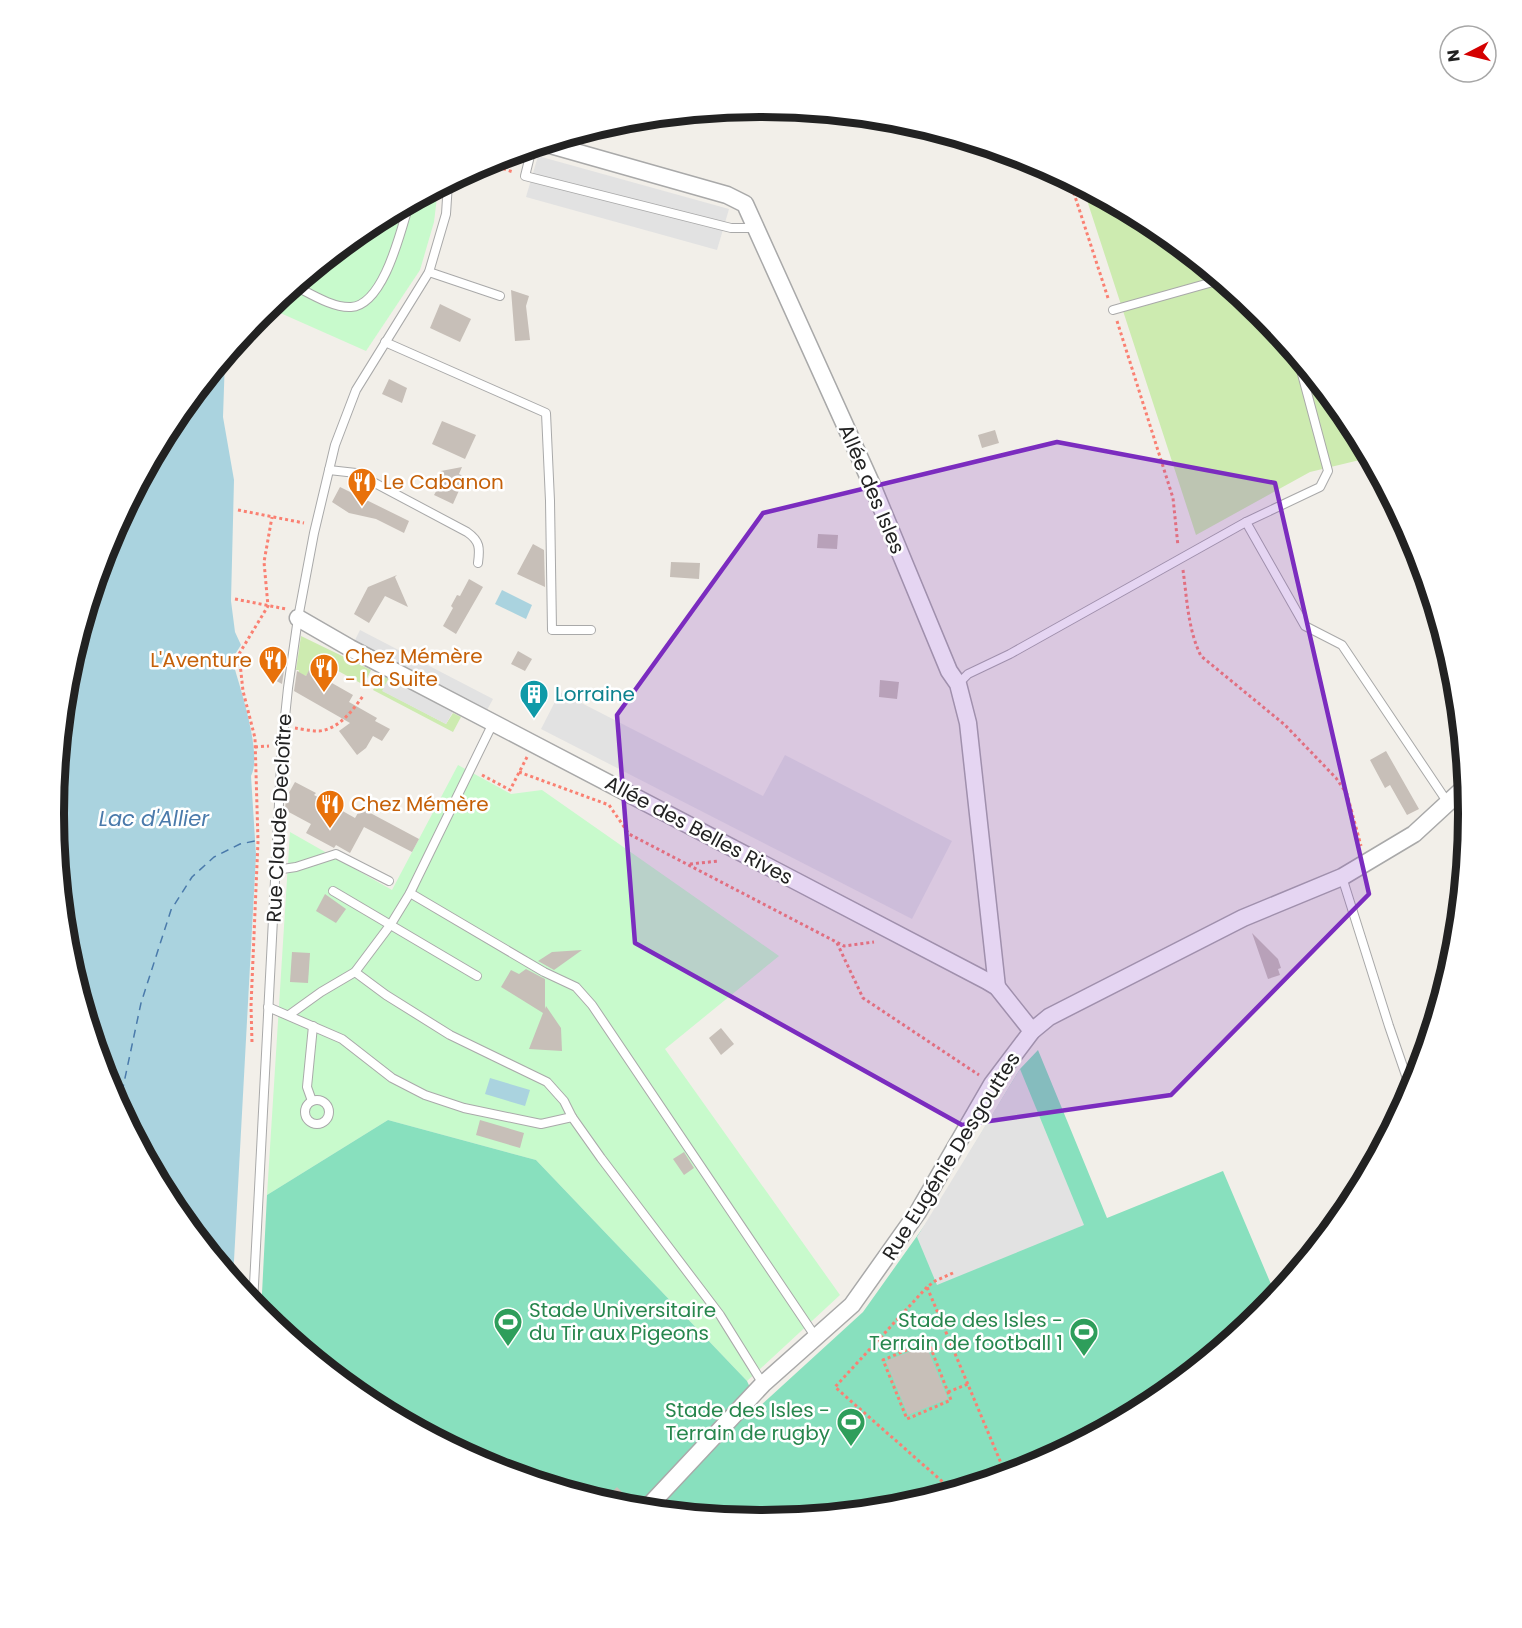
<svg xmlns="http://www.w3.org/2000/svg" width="1522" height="1628" viewBox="0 0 1522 1628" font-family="Poppins,sans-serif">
<rect width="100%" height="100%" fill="#f2efe9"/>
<g fill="#cdebb0">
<polygon points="1083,188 1154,226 1261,314 1349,421 1368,458 1310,472 1196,535"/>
<polygon points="301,636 371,670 364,685 316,659 306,676 298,673 299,670 296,670"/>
<polygon points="381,675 389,679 383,691 446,724 453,713 461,717 453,732 373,690"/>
</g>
<g fill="#c8facc">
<polygon points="438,189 434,222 420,270 366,351 269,308 369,226"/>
<polygon points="458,765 511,794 542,790 779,956 665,1049 840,1295 747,1381 536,1160 388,1120 267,1195 290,832 392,890"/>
</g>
<polygon fill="#88e0be" points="1038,1050 1107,1218 1223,1171 1276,1296 1261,1314 1153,1402 1031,1467 899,1507 761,1521 623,1507 490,1467 368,1402 261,1313 267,1195 388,1120 536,1160 747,1381 759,1407 863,1312 932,1215 1020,1069"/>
<g fill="#e2e2e2">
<polygon points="538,156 729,209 717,250 526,197"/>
<polygon points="360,630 493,699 487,710 461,697 446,724 382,691 396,664 354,642"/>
<polygon points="560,692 763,796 785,755 952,841 912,919 541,729"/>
<polygon points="1020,1069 1084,1225 937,1285 917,1237"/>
</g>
<g fill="#aad3df">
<path d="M225 358 223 417 234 480 231 601 235 632 241 645 232 659C239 685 263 754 251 776L256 855 233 1279 173 1206 108 1084 68 952 54 814 68 676 108 543 173 421Z"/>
<polygon points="502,590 532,605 526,619 495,604"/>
<polygon points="490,1078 530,1090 525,1106 485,1094"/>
</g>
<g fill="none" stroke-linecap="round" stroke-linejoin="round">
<polyline stroke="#4a7aab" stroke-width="1.5" stroke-dasharray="8 6" stroke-linecap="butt" points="119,1106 141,1003 171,910 192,877 214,857 240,844 255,841"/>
</g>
<g fill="#c7bfb8">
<polygon points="511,290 529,296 526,306 530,340 515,341"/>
<polygon points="440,304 471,319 460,342 430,328"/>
<polygon points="389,379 407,388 402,403 382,394"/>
<polygon points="442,421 476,435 465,459 432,444"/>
<polygon points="995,430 999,443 982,448 978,435"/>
<polygon points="462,467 459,474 465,477 453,504 434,495 438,488 436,480 441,471"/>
<polygon points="340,487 409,521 404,533 376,519 349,513 332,502"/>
<polygon points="818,534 838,535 837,549 817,548"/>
<polygon points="533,544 544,550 545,587 517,574"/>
<polygon points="671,562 700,563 699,579 670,577"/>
<polygon points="397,575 395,577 408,607 385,596 369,623 354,614 368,587"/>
<polygon points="469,579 483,587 456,634 443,626 453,608 451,606 457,595 460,596"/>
<polygon points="518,651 532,659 525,671 511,664"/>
<polygon points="274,658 285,664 282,684 271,678"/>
<polygon points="309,670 353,695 349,702 377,718 375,721 390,729 382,741 373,736 366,748 357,755 339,731 350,723 294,691 297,671 306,676"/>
<polygon points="880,680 899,682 897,699 879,697"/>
<polygon points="1386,751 1419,809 1407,815 1390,785 1385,788 1370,760"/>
<polygon points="295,782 316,793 314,795 355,818 361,808 419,839 412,852 364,827 350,853 336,845 334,848 306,833 311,824 285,810 286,798"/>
<polygon points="325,894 346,909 336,923 316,911"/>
<polygon points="1252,933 1278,959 1281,968 1278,969 1280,975 1268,979"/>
<polygon points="582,950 554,970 538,961 552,952"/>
<polygon points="292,952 310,953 308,983 290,982"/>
<polygon points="526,969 545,979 545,1009 546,1006 561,1028 562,1051 529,1049 543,1013 501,987 511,970 519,974"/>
<polygon points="721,1028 734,1044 721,1055 709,1038"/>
<polygon points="480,1120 524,1133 520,1148 476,1135"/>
<polygon points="684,1152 694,1168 684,1175 673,1159"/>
<polygon points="926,1345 948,1399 908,1415 886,1361"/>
<polygon points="617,1487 636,1506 635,1509 623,1507 603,1501"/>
</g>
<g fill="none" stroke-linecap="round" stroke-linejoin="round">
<g stroke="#a9a9a9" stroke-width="10">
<g id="service">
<polyline points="744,109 764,107"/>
<polyline points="532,148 525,176 731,228 748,228 756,226"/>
<polyline points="429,272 500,296"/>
<path d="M295 286C311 294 333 308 351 307 384 305 401 230 409 204"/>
<polyline points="1113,310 1220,280"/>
<polyline points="385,342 546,413 550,501 552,630 591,630"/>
<path d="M329 470 356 473 467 532C480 541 480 548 478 563"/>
<polyline points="1246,522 1305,626 1342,645 1448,803"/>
<polyline points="958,684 968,674 1010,654 1246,522 1320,487 1328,471 1298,359"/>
<polyline points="276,870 296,867 336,854 389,881"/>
<polyline points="1342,877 1389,1026 1411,1090"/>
<polyline points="333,891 477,976"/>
<polyline points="410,893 544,972 576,987 592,1005 815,1336"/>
<polyline points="355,972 386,995 450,1035 547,1082 564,1101 572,1117"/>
<polyline points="268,1007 342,1039 392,1078 425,1095 464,1108 541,1124 572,1117 601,1158 720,1315 763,1384"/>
<polyline points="289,1015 321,992 355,972 391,924 410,893 493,723"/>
<circle cx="317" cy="1112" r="12"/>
<polyline points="312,1101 307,1087 313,1026"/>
<polyline points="253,1304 282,746 288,688 298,618 314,533 335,445 356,390 429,272 446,214 448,183"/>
</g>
</g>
<g stroke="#a9a9a9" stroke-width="19">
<g id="minor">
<polyline points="547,144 727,195 745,204 872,485 949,671 958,684 968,723 997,987"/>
<polyline points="298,618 350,648 987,981 997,987 1032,1031"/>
<polyline points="645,1510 763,1384 852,1305 918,1212 992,1084 1032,1031 1049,1017 1243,918 1342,877 1414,834 1465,787"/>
</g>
</g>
<g stroke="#fa8072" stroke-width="3" stroke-dasharray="3 3" stroke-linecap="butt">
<polyline points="486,163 513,172"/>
<polyline points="1070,181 1108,298"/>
<polyline points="1117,321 1173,498 1178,546"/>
<polyline points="238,510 304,523"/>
<path d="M1183 570C1187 599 1188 630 1201 656L1285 725 1336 778 1347 794 1361 846"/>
<polyline points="235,599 286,609"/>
<path d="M295 728C302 729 311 731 319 731 339 729 352 711 363 696"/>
<polyline points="255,747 269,746"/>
<polyline points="519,772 609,805 629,834 844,946 874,942"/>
<polyline points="482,775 510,790 527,757"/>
<polyline points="690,864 719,861"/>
<polyline points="837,943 863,998 979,1075"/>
<polyline points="252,1042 251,1006 258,841 255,738 243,691 239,654 268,606 264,562 272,517"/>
<polyline points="953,1273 935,1281 927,1287 1006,1475"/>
<polyline points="927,1287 835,1387 953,1491"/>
<polygon points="928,1341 951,1400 907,1419 883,1360"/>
<polyline points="931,1350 950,1342"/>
<polyline points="948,1392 968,1384"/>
</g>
<use href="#service" stroke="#fff" stroke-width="8"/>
<use href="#minor" stroke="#fff" stroke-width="16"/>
</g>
<path fill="#7b2cbf" fill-opacity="0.2" stroke="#7b2cbf" stroke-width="4.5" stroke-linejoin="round" d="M1057 442 1275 483 1369 894 1171 1095 962 1125 635 943 617 715 763 513Z"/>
<defs>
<g id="restaurant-pin" transform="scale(1.5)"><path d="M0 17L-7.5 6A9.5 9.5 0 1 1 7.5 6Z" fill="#e8710a" stroke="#fff"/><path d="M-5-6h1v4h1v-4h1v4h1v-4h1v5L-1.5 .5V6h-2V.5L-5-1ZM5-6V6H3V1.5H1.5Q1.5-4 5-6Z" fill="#fff"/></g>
<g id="building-pin" transform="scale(1.5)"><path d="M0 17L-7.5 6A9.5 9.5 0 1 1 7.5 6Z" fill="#0f9aa8" stroke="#fff"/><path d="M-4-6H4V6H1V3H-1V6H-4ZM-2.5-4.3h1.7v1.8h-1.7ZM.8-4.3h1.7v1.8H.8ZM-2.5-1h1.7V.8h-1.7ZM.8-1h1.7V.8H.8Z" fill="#fff"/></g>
<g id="stadium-pin" transform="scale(1.5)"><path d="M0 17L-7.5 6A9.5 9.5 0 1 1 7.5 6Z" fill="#2e9e5b" stroke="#fff"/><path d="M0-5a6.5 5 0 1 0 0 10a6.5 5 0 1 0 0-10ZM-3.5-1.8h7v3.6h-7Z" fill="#fff"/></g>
</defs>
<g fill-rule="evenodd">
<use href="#restaurant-pin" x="362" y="482"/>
<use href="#restaurant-pin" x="273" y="660"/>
<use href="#restaurant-pin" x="324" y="668"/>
<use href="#building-pin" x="534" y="694"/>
<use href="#restaurant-pin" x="330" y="804"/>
<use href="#stadium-pin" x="508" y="1322"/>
<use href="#stadium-pin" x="1084" y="1332"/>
<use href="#stadium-pin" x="851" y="1422"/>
</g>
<g text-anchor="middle" stroke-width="5" stroke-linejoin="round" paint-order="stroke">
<g font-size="20" fill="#c56008" stroke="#fff" text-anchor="start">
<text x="383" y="489">Le Cabanon</text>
<text x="345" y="663">Chez Mémère<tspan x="345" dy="23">- La Suite</tspan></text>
<text x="252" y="667" text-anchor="end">L'Aventure</text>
<text x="351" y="811">Chez Mémère</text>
</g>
<g font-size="20" fill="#222" stroke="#fff">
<text transform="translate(872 489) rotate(67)" y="7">Allée des Isles</text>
<text transform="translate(279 818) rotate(-87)" y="7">Rue Claude Decloître</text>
<text transform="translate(699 830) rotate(28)" y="7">Allée des Belles Rives</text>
<text transform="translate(951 1156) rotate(-58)" y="7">Rue Eugénie Desgouttes</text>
</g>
<g font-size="20" fill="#0d838f" stroke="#fff" text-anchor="start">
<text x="555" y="701">Lorraine</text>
</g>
<g font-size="20" fill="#27864d" stroke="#fff" text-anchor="end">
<text x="529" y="1317" text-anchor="start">Stade Universitaire<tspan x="529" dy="23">du Tir aux Pigeons</tspan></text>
<text x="1063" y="1327">Stade des Isles -<tspan x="1063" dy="23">Terrain de football 1</tspan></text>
<text x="830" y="1417">Stade des Isles -<tspan x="830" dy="23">Terrain de rugby</tspan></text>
</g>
<g font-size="21" font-style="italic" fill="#4a7aab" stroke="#fff">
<text x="154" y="826">Lac d'Allier</text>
</g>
</g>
<path d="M0 0H1522V1628H0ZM760 117H762A696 696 0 0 1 1458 813V814A696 696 0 0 1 762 1510H760A696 696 0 0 1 64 814V813A696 696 0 0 1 760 117Z" fill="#fff" fill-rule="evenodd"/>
<path fill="none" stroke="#222" stroke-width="8" d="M760 117H762A696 696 0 0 1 1458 813V814A696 696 0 0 1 762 1510H760A696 696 0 0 1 64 814V813A696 696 0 0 1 760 117Z"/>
<g transform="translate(1468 54) rotate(263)"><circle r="28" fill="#ffffff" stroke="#a7a7a7" stroke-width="1.5"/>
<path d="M0-4.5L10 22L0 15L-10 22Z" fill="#d40000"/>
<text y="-9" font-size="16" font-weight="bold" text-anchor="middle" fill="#222222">N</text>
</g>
</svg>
